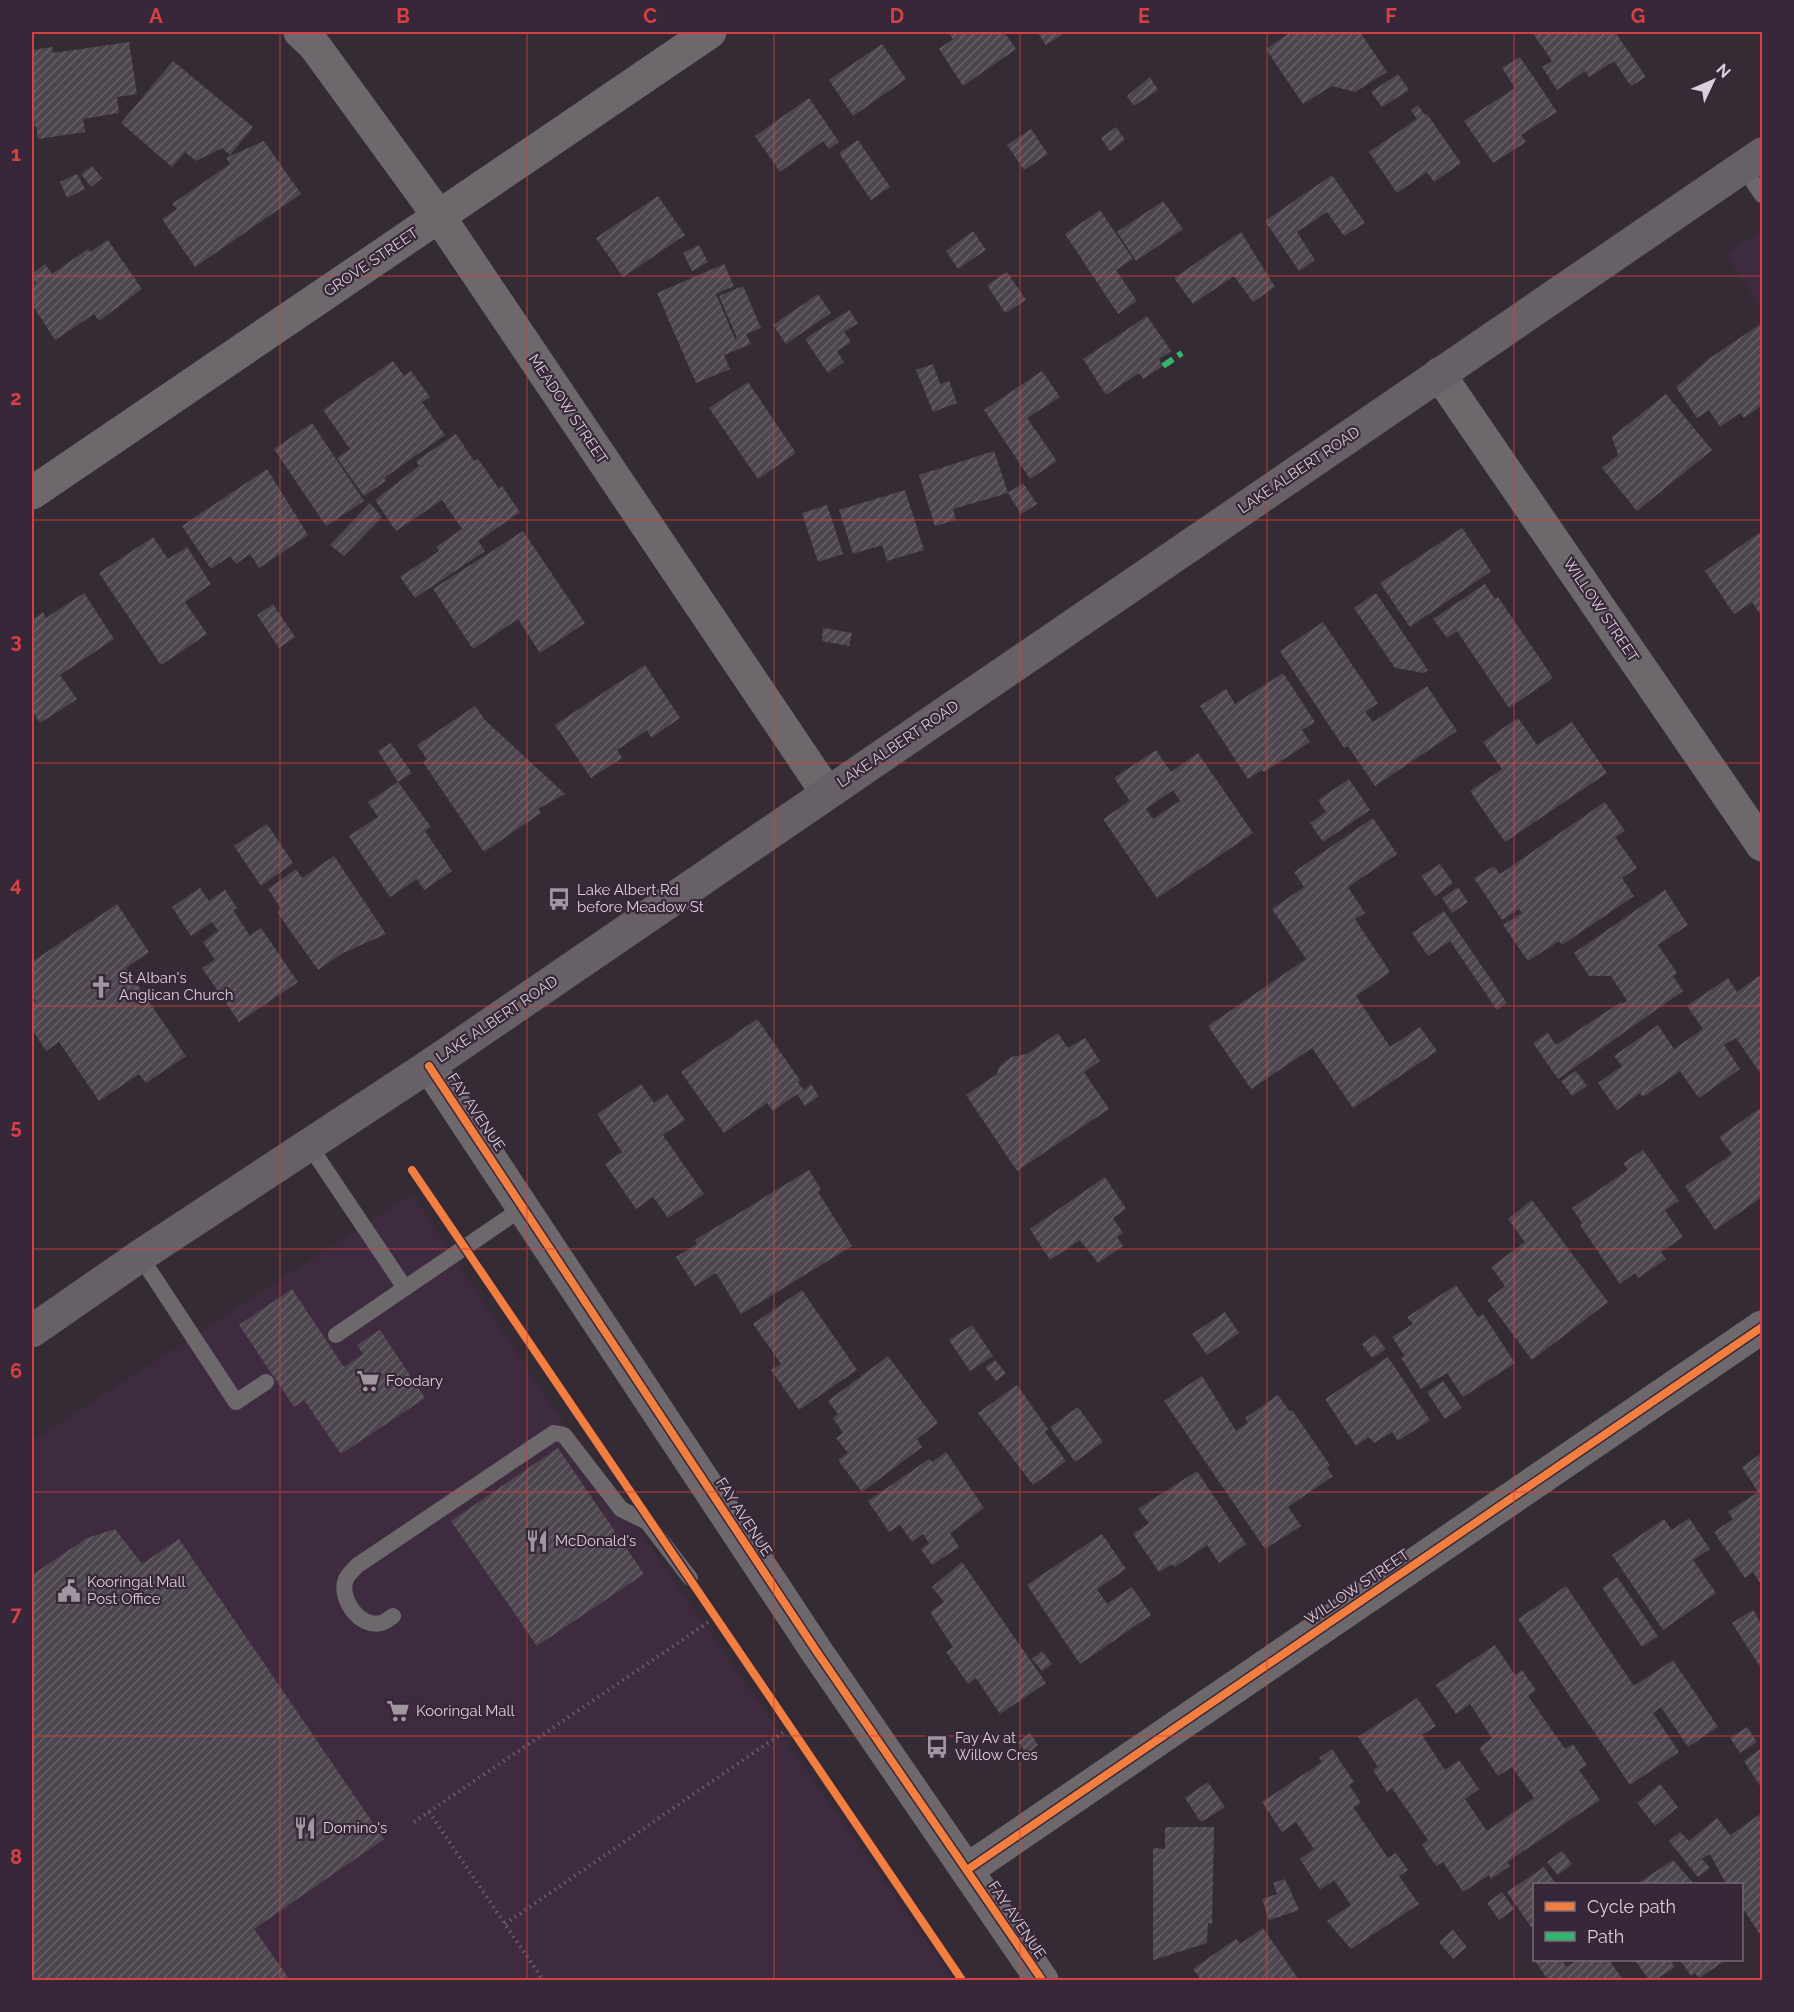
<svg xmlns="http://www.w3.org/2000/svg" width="1794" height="2012" viewBox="0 0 1794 2012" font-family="Raleway,sans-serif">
<defs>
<pattern id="building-hatch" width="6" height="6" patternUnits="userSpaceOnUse" patternTransform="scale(1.5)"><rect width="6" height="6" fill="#4e464e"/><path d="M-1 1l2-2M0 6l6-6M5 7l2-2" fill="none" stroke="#676067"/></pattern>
</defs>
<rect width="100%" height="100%" fill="#342b34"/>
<g fill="#3f2b40">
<polygon points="1762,230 1762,310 1726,255"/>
<polygon points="412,1194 549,1402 953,1980 32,1980 32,1441"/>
</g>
<g fill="url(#building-hatch)" fill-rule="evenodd">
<polygon points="948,32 1004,32 1016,49 963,86 939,49 953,39"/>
<polygon points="1037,32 1066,32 1046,45"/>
<polygon points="1291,32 1360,32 1387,72 1355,92 1332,86 1303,104 1266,49"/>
<polygon points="1532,32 1615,32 1646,77 1631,86 1614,61 1589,77 1585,71 1557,90 1542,67 1552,61"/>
<polygon points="129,42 137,94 117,97 119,113 83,119 85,132 38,139 36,126 32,126 32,50 52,47 53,53"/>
<polygon points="882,44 906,79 853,116 829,80"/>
<polygon points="1520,57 1557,112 1521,135 1526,142 1493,163 1464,121 1515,88 1502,68"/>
<polygon points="173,61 253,127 230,155 222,148 196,161 185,152 172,167 121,123"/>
<polygon points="1398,74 1409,90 1382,107 1371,92"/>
<polygon points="1150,77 1158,90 1134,106 1127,96"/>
<polygon points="809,98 839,142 829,149 823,141 780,172 755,136"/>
<polygon points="1418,105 1425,115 1427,114 1461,163 1434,182 1427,172 1397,193 1369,152 1417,119 1411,110"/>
<polygon points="1116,127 1125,140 1110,151 1101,138"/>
<polygon points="1031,129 1048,154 1024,170 1007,145"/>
<polygon points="858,140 890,187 871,200 839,153"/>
<polygon points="264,141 301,194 195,267 162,219 177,209 172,204 230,164 226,158"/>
<polygon points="92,166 102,178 91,187 81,174"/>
<polygon points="77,174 85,189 67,198 60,182"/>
<polygon points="1332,175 1365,223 1344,236 1327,212 1297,232 1315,260 1299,271 1265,221"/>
<polygon points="658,196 685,235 623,277 596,238"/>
<polygon points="1163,201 1183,229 1136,261 1117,232"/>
<polygon points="1100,210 1133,259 1116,270 1137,301 1118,314 1065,234"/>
<polygon points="973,231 986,250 958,269 946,251"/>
<polygon points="1241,232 1275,287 1253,302 1234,276 1193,304 1174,278"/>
<polygon points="108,240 142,289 99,321 94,314 55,340 32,304 32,287 36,284 32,274 45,264 52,274 88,249 90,252"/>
<polygon points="699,245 708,262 692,271 683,253"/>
<polygon points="724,264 734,286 716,294 735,339 737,338 719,296 743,286 761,328 746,334 751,344 724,355 730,369 696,383 657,293"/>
<polygon points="1007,272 1026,300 1005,313 987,285"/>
<polygon points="818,294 831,313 786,344 773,325"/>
<polygon points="849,310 858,323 844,332 851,342 837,351 844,362 828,373 805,339"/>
<polygon points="1147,316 1171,351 1159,359 1163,366 1143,379 1139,373 1106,395 1083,359"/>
<polygon points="1762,323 1762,405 1744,418 1740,413 1720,427 1709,410 1697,418 1676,387 1710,358"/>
<polygon points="393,361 404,376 411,371 430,397 422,402 445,435 384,478 386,481 364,496 337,458 350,449 323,410"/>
<polygon points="933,364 940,384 949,381 957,403 933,412 916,370"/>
<polygon points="1042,371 1060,397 1027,418 1057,461 1030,479 984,410"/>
<polygon points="748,382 796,453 758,479 709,408"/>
<polygon points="1666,394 1712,450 1637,511 1602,468 1618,455 1612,437"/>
<polygon points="312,423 364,501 326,526 274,449"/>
<polygon points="456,434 474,461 478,459 499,489 502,486 520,512 478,541 485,551 415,598 400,577 439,551 436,547 462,529 442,500 396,531 375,500 419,466 416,461"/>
<polygon points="994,451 1008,493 953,509 956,520 935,526 919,475"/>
<polygon points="267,469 308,535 259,568 250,554 236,564 230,556 211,569 182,526"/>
<polygon points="1023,483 1037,504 1021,514 1008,493"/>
<polygon points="905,490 924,550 887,561 882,545 853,554 839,510"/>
<polygon points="370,503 382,517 344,556 330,545"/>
<polygon points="827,505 843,554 818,562 802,513"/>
<polygon points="1462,528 1491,571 1410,627 1380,583"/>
<polygon points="523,531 585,623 540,653 518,619 473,649 433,589"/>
<polygon points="1762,531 1762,617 1752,602 1734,614 1705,571"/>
<polygon points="153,537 168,559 187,547 211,584 185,602 207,634 161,665 99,573"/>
<polygon points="1485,584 1495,599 1498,597 1553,678 1509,708 1457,631 1447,638 1433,619"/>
<polygon points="84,593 114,639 60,675 77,699 40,723 32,711 32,620 43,612 46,618"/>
<polygon points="1376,593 1428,670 1424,673 1395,668 1354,608"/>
<polygon points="273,604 295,637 279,648 257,615"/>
<polygon points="1323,622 1378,703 1365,712 1373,722 1427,686 1457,731 1375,786 1348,746 1344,748 1280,651"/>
<polygon points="823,628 852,633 849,646 822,641"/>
<polygon points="645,665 680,718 651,738 647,730 617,750 622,758 591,778 555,725"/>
<polygon points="1283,673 1315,722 1302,730 1310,742 1264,772 1262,770 1248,779 1200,706 1226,689 1235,704"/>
<polygon points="475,706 485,720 565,794 538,809 541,813 484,852 423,762 427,759 417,745"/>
<polygon points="1518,718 1537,745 1572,722 1607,773 1505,842 1470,791 1502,769 1483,742"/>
<polygon points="391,743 412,773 398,782 431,827 425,831 452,871 424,890 417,879 390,897 349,836 378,817 368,802 398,782 378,751"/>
<path d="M1156 750 1171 772 1198 753 1253 833 1157 898 1103 819 1130 801 1114 778ZM1173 790 1180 801 1153 819 1146 809Z"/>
<polygon points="1349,779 1370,810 1323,842 1310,823 1326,812 1318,800"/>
<polygon points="1605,802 1625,831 1615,837 1637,868 1622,878 1634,896 1562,945 1559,941 1528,961 1503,925 1522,913 1519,909 1502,920 1474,878 1494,866 1500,874"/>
<polygon points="1373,818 1397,854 1348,887 1365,913 1355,919 1390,972 1356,996 1390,1047 1420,1027 1437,1051 1353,1108 1312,1048 1251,1089 1208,1026 1306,959 1272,909 1304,887 1294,872"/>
<polygon points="267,824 293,863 261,886 234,846"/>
<polygon points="334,856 386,934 343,953 318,970 277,912 281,909 268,889 296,869 302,878"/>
<polygon points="1440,864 1453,883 1435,896 1421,876"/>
<polygon points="1458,887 1468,902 1452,913 1442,898"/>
<polygon points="200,888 209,901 225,890 237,908 233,910 250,936 261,928 298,982 239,1022 202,968 215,960 203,942 218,931 212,922 191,936 172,907"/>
<polygon points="1665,890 1688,925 1658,945 1677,973 1673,976 1683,991 1558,1079 1533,1043 1548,1033 1556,1045 1621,1002 1622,1004 1627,1001 1611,976 1589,976 1574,953"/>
<polygon points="117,904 149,952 126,968 186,1056 146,1083 139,1074 99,1101 59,1042 46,1051 32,1029 32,1004 36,1001 32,995 32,962"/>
<polygon points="1444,911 1507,1003 1497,1010 1450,941 1428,956 1412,933"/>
<polygon points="1759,976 1762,981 1762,1071 1760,1073 1736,1038 1724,1045 1740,1069 1699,1098 1680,1071 1643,1097 1640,1093 1617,1110 1598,1083 1622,1066 1614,1056 1658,1025 1674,1049 1703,1029 1687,1006 1728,978 1737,992"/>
<polygon points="757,1019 800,1080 798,1082 804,1090 811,1084 819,1096 805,1106 797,1094 773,1111 767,1103 724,1133 681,1072"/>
<polygon points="1058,1033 1068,1048 1085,1038 1100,1061 1084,1072 1109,1109 1017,1171 966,1095 997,1074 999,1067 1011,1057 1027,1054"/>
<polygon points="1576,1071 1587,1086 1572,1096 1561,1081"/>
<polygon points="641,1084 654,1103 667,1094 685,1120 663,1135 704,1194 668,1218 653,1197 636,1209 605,1164 622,1152 597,1114"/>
<polygon points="1762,1107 1762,1197 1715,1230 1685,1186 1732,1154 1719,1137"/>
<polygon points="1643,1150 1679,1201 1665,1210 1683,1237 1661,1252 1666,1259 1638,1278 1635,1273 1620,1284 1580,1225 1582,1223 1572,1208 1628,1170 1623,1163"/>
<polygon points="809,1170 821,1190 818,1192 852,1246 741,1314 716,1273 695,1286 676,1257 697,1244 695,1240"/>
<polygon points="1105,1177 1126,1209 1113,1218 1123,1233 1117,1237 1123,1246 1098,1263 1080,1240 1050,1260 1030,1229"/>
<polygon points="1532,1200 1608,1302 1532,1360 1487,1300 1505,1286 1491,1267 1525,1242 1508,1219"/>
<polygon points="1456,1285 1478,1317 1483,1314 1515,1363 1463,1397 1447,1373 1421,1389 1401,1358 1405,1356 1392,1337 1413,1324 1407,1317"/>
<polygon points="292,1289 344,1367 363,1354 357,1345 380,1330 425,1398 341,1454 304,1400 294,1407 239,1325"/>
<polygon points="802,1290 857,1370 799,1410 771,1370 781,1364 753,1324"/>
<polygon points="1225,1312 1239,1333 1207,1355 1192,1334"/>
<polygon points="972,1325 993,1356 970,1371 949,1340"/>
<polygon points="1375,1335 1386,1349 1372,1358 1362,1344"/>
<polygon points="888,1356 938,1423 917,1439 922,1447 862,1492 838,1460 848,1453 836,1438 843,1433 833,1418 838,1414 828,1401"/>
<polygon points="1388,1357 1430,1420 1398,1441 1392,1432 1374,1443 1369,1437 1356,1446 1325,1399"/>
<polygon points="995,1360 1006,1373 996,1381 985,1367"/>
<polygon points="1202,1376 1236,1431 1248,1422 1245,1418 1278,1395 1289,1411 1292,1410 1330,1465 1327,1468 1333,1476 1288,1507 1301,1526 1265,1549 1164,1401"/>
<polygon points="1443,1381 1462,1408 1445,1419 1427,1392"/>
<polygon points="1017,1385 1048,1429 1045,1432 1066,1461 1033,1485 978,1413"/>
<polygon points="1078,1407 1103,1442 1075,1462 1050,1427"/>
<polygon points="558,1448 644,1574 537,1646 451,1521"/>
<polygon points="946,1452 984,1508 950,1533 959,1547 932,1565 921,1549 929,1543 923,1534 912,1542 900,1525 889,1532 868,1501 929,1459 932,1462"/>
<polygon points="1762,1453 1762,1586 1753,1572 1745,1578 1714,1532 1733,1519 1728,1512 1758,1492 1742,1467"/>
<polygon points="1197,1471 1246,1544 1219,1563 1207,1545 1175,1567 1172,1564 1159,1572 1133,1534 1149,1523 1138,1509"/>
<polygon points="1689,1518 1710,1549 1693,1560 1716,1593 1663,1630 1612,1555 1664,1519 1672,1530"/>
<polygon points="115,1529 142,1564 179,1539 384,1839 254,1929 290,1980 32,1980 32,1575 87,1538"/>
<polygon points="1102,1534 1126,1569 1097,1589 1107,1604 1132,1587 1151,1615 1080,1664 1027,1585"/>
<polygon points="962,1562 1046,1683 1000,1714 976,1678 968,1684 946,1652 953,1647 930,1612 944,1602 932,1587"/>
<polygon points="1617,1577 1658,1636 1642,1647 1602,1588"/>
<polygon points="1566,1586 1634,1686 1673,1660 1718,1727 1688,1747 1661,1707 1653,1713 1679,1752 1630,1785 1518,1619"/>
<polygon points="1753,1610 1762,1625 1762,1670 1732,1623"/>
<polygon points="1495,1645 1515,1675 1522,1670 1536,1690 1528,1696 1565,1749 1573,1744 1587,1765 1579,1770 1600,1800 1507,1862 1510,1866 1491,1879 1489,1875 1463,1892 1443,1862 1436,1866 1422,1845 1428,1840 1392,1788 1387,1792 1373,1770 1378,1767 1358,1737 1417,1698 1436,1726 1422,1735 1445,1770 1459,1760 1479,1789 1465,1799 1487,1831 1534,1798 1512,1767 1498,1776 1479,1748 1492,1738 1470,1704 1456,1714 1436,1685"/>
<polygon points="1042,1651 1052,1664 1042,1671 1032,1659"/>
<polygon points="1747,1727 1757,1742 1740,1753 1730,1738"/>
<polygon points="1030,1733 1038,1745 1027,1754 1018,1742"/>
<polygon points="1762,1748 1762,1789 1744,1761"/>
<polygon points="1332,1749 1354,1782 1349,1785 1361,1803 1353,1807 1388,1858 1396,1853 1408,1870 1399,1876 1419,1904 1351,1949 1327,1921 1351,1905 1334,1880 1320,1890 1300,1859 1314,1849 1296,1822 1282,1832 1262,1802 1322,1762 1319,1758"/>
<polygon points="1208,1782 1225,1807 1201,1822 1185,1798"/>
<polygon points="1660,1784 1678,1807 1655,1826 1637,1803"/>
<polygon points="1762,1813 1762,1938 1742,1907 1742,1884 1726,1884 1710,1854 1702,1859 1710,1868 1698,1877 1669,1841 1680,1832 1689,1841 1717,1818 1730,1835"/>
<polygon points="1165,1827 1214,1827 1212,1924 1208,1923 1207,1943 1153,1960 1153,1848 1165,1849"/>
<polygon points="1562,1851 1572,1864 1558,1875 1547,1862"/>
<polygon points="1673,1860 1694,1884 1637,1884"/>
<polygon points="1544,1867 1556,1884 1534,1884 1534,1925 1531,1927 1507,1892"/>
<polygon points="1285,1879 1299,1910 1269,1920 1262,1899 1277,1894 1273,1883"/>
<polygon points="1502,1892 1514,1909 1499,1920 1487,1903"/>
<polygon points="1263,1928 1299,1980 1201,1980 1193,1969 1236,1939 1240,1944"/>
<polygon points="1453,1930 1467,1947 1453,1959 1439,1942"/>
<polygon points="1534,1959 1562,1960 1566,1967 1578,1960 1609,1960 1623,1980 1548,1980"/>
<polygon points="1635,1960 1670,1960 1675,1967 1655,1980 1649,1980"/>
<polygon points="1680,1960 1726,1960 1699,1978 1695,1973 1691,1976"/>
</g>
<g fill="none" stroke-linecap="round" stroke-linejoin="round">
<g stroke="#666166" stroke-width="4" stroke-dasharray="1.5 4.5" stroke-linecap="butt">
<polyline points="429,1812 543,1980"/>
<polyline points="414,1822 716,1617"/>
<polyline points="505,1924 791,1727"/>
</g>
<g stroke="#6c686c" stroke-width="16">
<polyline points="1743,167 1762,195"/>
<polyline points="309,1145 405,1288"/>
<polyline points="140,1256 236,1402 266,1382"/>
<polyline points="336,1335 524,1207"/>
<path d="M393 1616C390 1618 385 1622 381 1623 360 1629 338 1598 346 1579 348 1574 354 1569 358 1565L554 1433 564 1435 621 1509 647 1522 690 1578"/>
</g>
<g stroke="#6c686c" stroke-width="33">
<polyline points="300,32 314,45 438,215 827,793"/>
<polyline points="1439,374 1762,845"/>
<polyline points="32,493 710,32"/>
<polyline points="967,1870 1762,1327"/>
</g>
<polyline stroke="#6c686c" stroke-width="33" points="429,1066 817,1652 1042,1980"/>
<polyline stroke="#676167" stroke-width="33" points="32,1331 140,1256 429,1066 1762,154"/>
<polyline stroke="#33b770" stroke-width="6" stroke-dasharray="12 6" stroke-linecap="butt" points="1163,366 1182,353"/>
<g stroke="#382738" stroke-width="11">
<g id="cycleway">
<polyline points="429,1066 817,1652 1042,1980"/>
<polyline points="412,1170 962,1980"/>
<polyline points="967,1870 1762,1327"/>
</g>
</g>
<use href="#cycleway" stroke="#f27e40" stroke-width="8"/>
</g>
<path fill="none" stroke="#d74143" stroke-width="1.5" stroke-opacity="0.55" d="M280 32V1980M527 32V1980M774 32V1980M1020 32V1980M1267 32V1980M1514 32V1980M32 276H1762M32 520H1762M32 763H1762M32 1006H1762M32 1249H1762M32 1492H1762M32 1736H1762"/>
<defs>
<g id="bus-bare" transform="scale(1.8)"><path d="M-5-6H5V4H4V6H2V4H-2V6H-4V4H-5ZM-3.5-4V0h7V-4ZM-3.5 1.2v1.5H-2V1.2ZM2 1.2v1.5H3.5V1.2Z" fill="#a096a0" stroke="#382738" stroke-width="2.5" paint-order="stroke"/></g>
<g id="church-bare" transform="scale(1.8)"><path d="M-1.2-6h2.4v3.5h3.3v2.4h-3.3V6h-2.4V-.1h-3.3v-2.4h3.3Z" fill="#a096a0" stroke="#382738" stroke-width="2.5" paint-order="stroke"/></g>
<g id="supermarket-bare" transform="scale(1.8)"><path d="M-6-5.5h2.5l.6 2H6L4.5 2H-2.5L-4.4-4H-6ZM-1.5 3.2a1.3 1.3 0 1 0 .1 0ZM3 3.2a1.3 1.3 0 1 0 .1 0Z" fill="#a096a0" stroke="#382738" stroke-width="2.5" paint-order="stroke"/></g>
<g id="restaurant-bare" transform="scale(1.8)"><path d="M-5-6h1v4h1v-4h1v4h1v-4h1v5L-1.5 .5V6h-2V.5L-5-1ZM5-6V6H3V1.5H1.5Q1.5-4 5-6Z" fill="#a096a0" stroke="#382738" stroke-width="2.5" paint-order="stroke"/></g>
<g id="civic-bare" transform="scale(1.8)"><path d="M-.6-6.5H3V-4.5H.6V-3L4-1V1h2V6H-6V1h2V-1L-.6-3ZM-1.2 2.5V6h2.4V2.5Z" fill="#a096a0" stroke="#382738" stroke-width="2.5" paint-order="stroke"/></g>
</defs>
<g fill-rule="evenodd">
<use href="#bus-bare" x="559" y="899"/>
<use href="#church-bare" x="101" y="987"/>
<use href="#supermarket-bare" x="368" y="1381"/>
<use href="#restaurant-bare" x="537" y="1541"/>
<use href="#civic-bare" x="69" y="1591"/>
<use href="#supermarket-bare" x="398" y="1711"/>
<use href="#bus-bare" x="937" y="1747"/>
<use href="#restaurant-bare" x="305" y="1828"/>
</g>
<g text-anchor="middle" stroke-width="4.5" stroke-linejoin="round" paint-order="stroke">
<g font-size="15" fill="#dacfda" stroke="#382738">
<text transform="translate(371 262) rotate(-34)" y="5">GROVE STREET</text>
<text transform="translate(568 409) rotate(56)" y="5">MEADOW STREET</text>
<text transform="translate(1299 470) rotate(-34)" y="5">LAKE ALBERT ROAD</text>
<text transform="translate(1601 610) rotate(56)" y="5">WILLOW STREET</text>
<text transform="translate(898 744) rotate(-34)" y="5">LAKE ALBERT ROAD</text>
<text transform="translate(497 1019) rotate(-34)" y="5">LAKE ALBERT ROAD</text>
<text transform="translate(476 1112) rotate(56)" y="5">FAY AVENUE</text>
<text transform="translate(744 1517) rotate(57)" y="5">FAY AVENUE</text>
<text transform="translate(1357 1587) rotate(-34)" y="5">WILLOW STREET</text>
<text transform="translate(1017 1920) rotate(56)" y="5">FAY AVENUE</text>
</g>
<g font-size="15" fill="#dacfda" stroke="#382738" text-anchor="start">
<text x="577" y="895">Lake Albert Rd<tspan x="577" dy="17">before Meadow St</tspan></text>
<text x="119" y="983">St Alban's<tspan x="119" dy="17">Anglican Church</tspan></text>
<text x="386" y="1386">Foodary</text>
<text x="555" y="1546">McDonald's</text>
<text x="87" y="1587">Kooringal Mall<tspan x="87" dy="17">Post Office</tspan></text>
<text x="416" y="1716">Kooringal Mall</text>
<text x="955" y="1743">Fay Av at<tspan x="955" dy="17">Willow Cres</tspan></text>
<text x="323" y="1833">Domino's</text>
</g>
</g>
<rect width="1794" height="2012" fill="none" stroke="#382738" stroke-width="66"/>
<rect x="1533" y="1883" width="210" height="78" fill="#382738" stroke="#796a79" stroke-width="1.5"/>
<rect x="1545" y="1902" width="30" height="9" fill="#f27e40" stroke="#796a79" stroke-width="1.5"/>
<text x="1587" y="1913" font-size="18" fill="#dacfda">Cycle path</text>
<rect x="1545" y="1932" width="30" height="9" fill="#33b770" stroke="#796a79" stroke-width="1.5"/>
<text x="1587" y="1943" font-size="18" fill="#dacfda">Path</text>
<g transform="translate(1713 81) rotate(46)" stroke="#382738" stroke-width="4.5" paint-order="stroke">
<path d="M0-4.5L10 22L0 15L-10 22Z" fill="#dacfda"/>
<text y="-9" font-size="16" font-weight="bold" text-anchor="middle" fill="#dacfda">N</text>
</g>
<rect x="33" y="33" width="1728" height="1946" fill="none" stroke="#d74143" stroke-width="2"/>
<g font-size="20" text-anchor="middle" font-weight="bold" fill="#d74143">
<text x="156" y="23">A</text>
<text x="403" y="23">B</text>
<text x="650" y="23">C</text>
<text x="897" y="23">D</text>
<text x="1144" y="23">E</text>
<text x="1391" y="23">F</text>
<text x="1638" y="23">G</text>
<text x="16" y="161">1</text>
<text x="16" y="405">2</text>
<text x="16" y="648">3</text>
<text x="16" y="891">4</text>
<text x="16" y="1134">5</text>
<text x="16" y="1378">6</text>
<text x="16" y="1621">7</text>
<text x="16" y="1864">8</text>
</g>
</svg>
